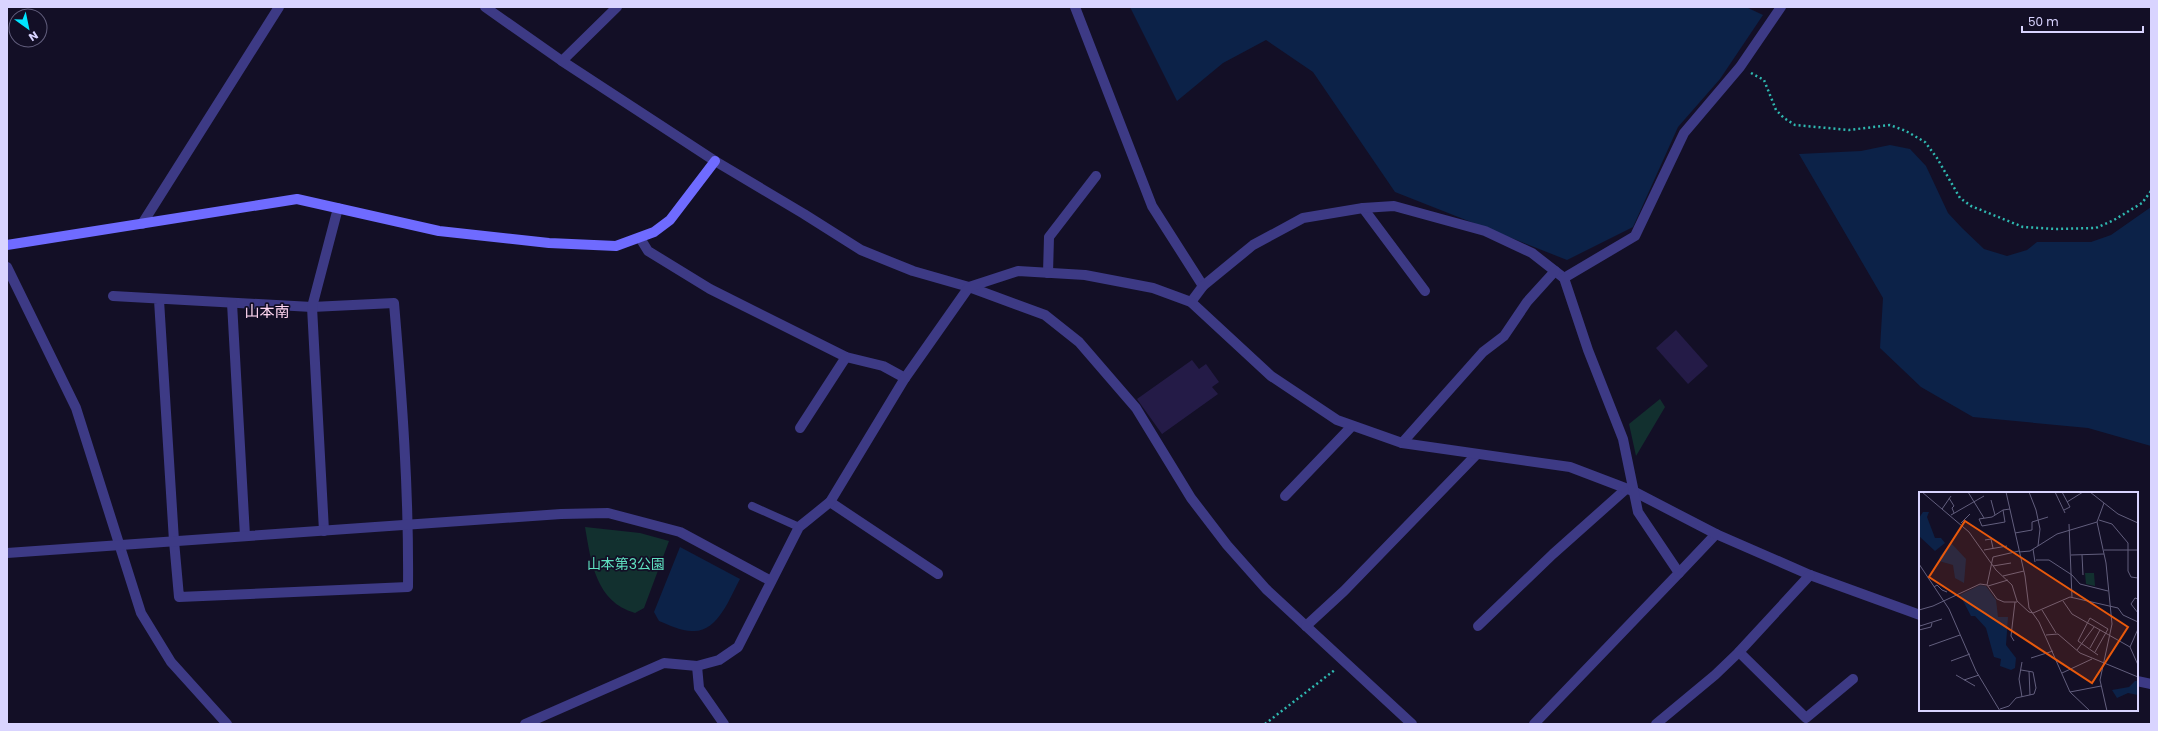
<svg xmlns="http://www.w3.org/2000/svg" width="2158" height="731" viewBox="0 0 2158 731" font-family="Poppins,'Noto Sans JP',sans-serif">
<rect width="100%" height="100%" fill="#130f26"/>
<g fill="#12302f">
<polygon points="1660,399 1665,407 1636,456 1629,424"/>
<path d="M585 527 640 533 669 541 644 608 635 613C596 602 591 562 585 527Z"/>
</g>
<g fill="#0c2248">
<polygon points="1130,7 1746,7 1763,15 1720,79 1678,127 1633,227 1567,260 1395,192 1313,72 1266,40 1223,63 1177,101"/>
<polygon points="1890,145 1910,149 1926,166 1948,213 1962,228 1984,249 2007,256 2027,250 2037,242 2091,242 2111,235 2151,207 2151,446 2088,428 1973,417 1921,387 1880,348 1883,298 1799,154 1861,151"/>
<path d="M680 547 740 579C730 597 718 633 692 631 681 631 669 625 659 621L654 612Z"/>
</g>
<g fill="#241b47">
<polygon points="1676,330 1708,366 1688,384 1656,348"/>
<polygon points="1192,360 1199,369 1206,364 1219,382 1212,387 1218,394 1162,434 1137,399"/>
</g>
<g fill="none" stroke-linecap="round" stroke-linejoin="round">
<g stroke="#2fb8b0" stroke-width="2.5" stroke-dasharray="2 3" stroke-linecap="butt">
<polyline points="1751,73 1764,80 1776,110 1784,118 1795,125 1849,130 1890,125 1906,131 1925,142 1937,158 1960,198 1971,206 2023,227 2056,229 2096,228 2114,220 2142,203 2151,191"/>
<polyline points="1265,724 1336,669"/>
</g>
<polyline stroke="#3d3a85" stroke-width="8" points="752,506 799,527"/>
<g stroke="#3d3a85" stroke-width="10">
<polyline points="485,7 562,61 715,161 804,214 861,250 913,271 969,287 1045,315 1079,342 1136,408 1191,498 1227,545 1266,589 1412,724"/>
<polyline points="1075,7 1152,206 1203,286"/>
<polyline points="562,61 617,7"/>
<polyline points="1363,208 1425,291"/>
<polyline points="142,224 279,7"/>
<polyline points="640,238 648,251 710,289 846,357 883,366 905,378"/>
<polyline points="7,267 76,408 141,613 171,662 227,724"/>
<polyline points="1048,273 1049,237 1096,176"/>
<path d="M113 296 312 307 394 303C402 398 409 492 408 587L179 597 174 541 159 300"/>
<polyline points="1191,302 1203,286 1253,245 1303,218 1363,208 1394,206 1485,231 1532,253 1564,278"/>
<polyline points="232,303 245,536"/>
<polyline points="800,428 846,357"/>
<polyline points="1402,443 1483,352 1504,336 1527,302 1555,271"/>
<polyline points="1285,496 1352,426"/>
<polyline points="830,502 938,574"/>
<polyline points="324,531 312,307 338,208"/>
<polyline points="7,553 561,514 608,513 680,532 771,581"/>
<polyline points="1679,573 1716,534"/>
<polyline points="1306,626 1344,591 1476,455"/>
<polyline points="1478,626 1553,554 1626,489"/>
<polyline points="1739,652 1806,718 1853,679"/>
<polyline points="697,666 699,688 724,724"/>
<polyline points="2137,681 2151,684"/>
<polyline points="525,724 664,663 697,666 719,660 738,647 799,527 830,502 905,378 969,287 1018,271 1085,275 1153,288 1191,302 1271,376 1337,420 1402,443 1570,467 1633,491 1716,534 1810,575 1920,615"/>
<polyline points="1534,724 1679,573 1638,512 1623,439 1588,350 1564,278 1635,236 1684,133 1740,67 1781,7"/>
<polyline points="1656,724 1715,675 1739,652 1810,575"/>
</g>
<polyline stroke="#6f6bff" stroke-width="10" points="7,245 297,199 439,231 549,243 616,246 654,232 670,220 715,161"/>
</g>
<g text-anchor="middle" stroke-width="3.5" stroke-linejoin="round" paint-order="stroke">
<g font-size="14" fill="#5fe0c0" stroke="#130f26">
<text x="626" y="569">山本第3公園</text>
</g>
<g font-size="15" fill="#ffd6f0" stroke="#130f26">
<text x="267" y="317">山本南</text>
</g>
</g>
<g transform="translate(1919 492)">
<rect width="219" height="219" fill="#130f26"/>
<path d="M166 81H175L176 94 167 92Z" fill="#12302f"/>
<path d="M4 20H10L8 25 16 46H22L26 51 16 59 0 44V26ZM32 51 47 67 45 91 36 86 34 73 20 69 21 64ZM61 93 67 94 77 108 79 125H89L87 153 97 166 96 176 92 178 81 174 82 167 75 165 67 136 56 124H52L41 103ZM216 189H219V203L209 201 198 206 193 198 210 195Z" fill="#0c2248"/>
<path fill="none" stroke="#625e7d" stroke-width="1" d="M3 0 50 40 77 78 93 93 98 109 110 120 114 121 151 105 199 116 204 123 219 130M49 0 65 26M87 0 106 84 110 116 120 130 151 200 171 219M110 0 117 18 121 37 119 54M136 0 146 21M143 0 151 15 145 18M171 0 199 22 219 31M30 6 35 14 33 16 35 21M72 8 76 23M148 10 164 0M23 17 32 4M84 18 86 30 63 34 60 27 73 25 84 18 91 17M32 23 65 4M180 28 193 32 209 51V79L212 85 219 86M178 30 187 71 193 132 181 188 188 219M42 31 51 22M150 32 153 106M96 41 113 38V30L129 25M66 48 72 47 74 56M114 57 116 70M65 58 88 54M185 58H219M100 60 111 59 138 42 178 30 185 11M152 63 185 62M163 63 164 83M117 68H130L153 83 161 92 189 99M0 72 30 117 57 179 81 219M74 74 92 71M84 84 105 79M68 93 78 107 85 110H98M69 94 89 88M15 95 18 93 23 98 28 100M219 107 216 106 212 112 219 121M144 109 153 122 211 155M0 118 14 114 61 92 68 93 74 65 100 59M123 118 137 141M0 130 1 134 23 127M219 137 211 155 219 173M0 138 12 135 13 131M127 143 139 142 161 161 219 185M95 149 92 144 96 110M10 154 41 143M171 156 181 138M158 158 175 135M176 160 189 137 171 126 159 149 179 163M112 166 134 159M32 169 51 162M103 170 100 187 103 205M110 179 111 203M143 181 173 167M37 183 56 194M45 188 60 183M151 200 182 194M81 217 90 214 97 206 115 202 117 196 114 180 102 178"/>
<path fill="#e8590c" fill-opacity="0.15" stroke="#e8590c" stroke-width="2" d="M46 29 209 135 173 191 10 85Z"/>
<rect width="219" height="219" fill="none" stroke="#d9d4ff" stroke-width="2"/>
</g>
<rect width="2158" height="731" fill="none" stroke="#d9d4ff" stroke-width="16"/>
<g transform="translate(28 28) rotate(147)"><circle r="19" fill="#130f26" stroke="#625e7d"/>
<path d="M0-3L7 15L0 10L-7 15Z" fill="#00e5ff"/>
<text y="-6" font-size="11" font-weight="bold" text-anchor="middle" fill="#d9d4ff">N</text>
</g>
<path d="M2022 26v6h121v-6" fill="none" stroke="#d9d4ff" stroke-width="2"/>
<text x="2028" y="26" font-size="12" fill="#d9d4ff" stroke="#130f26" stroke-width="3" paint-order="stroke">50 m</text>
</svg>
